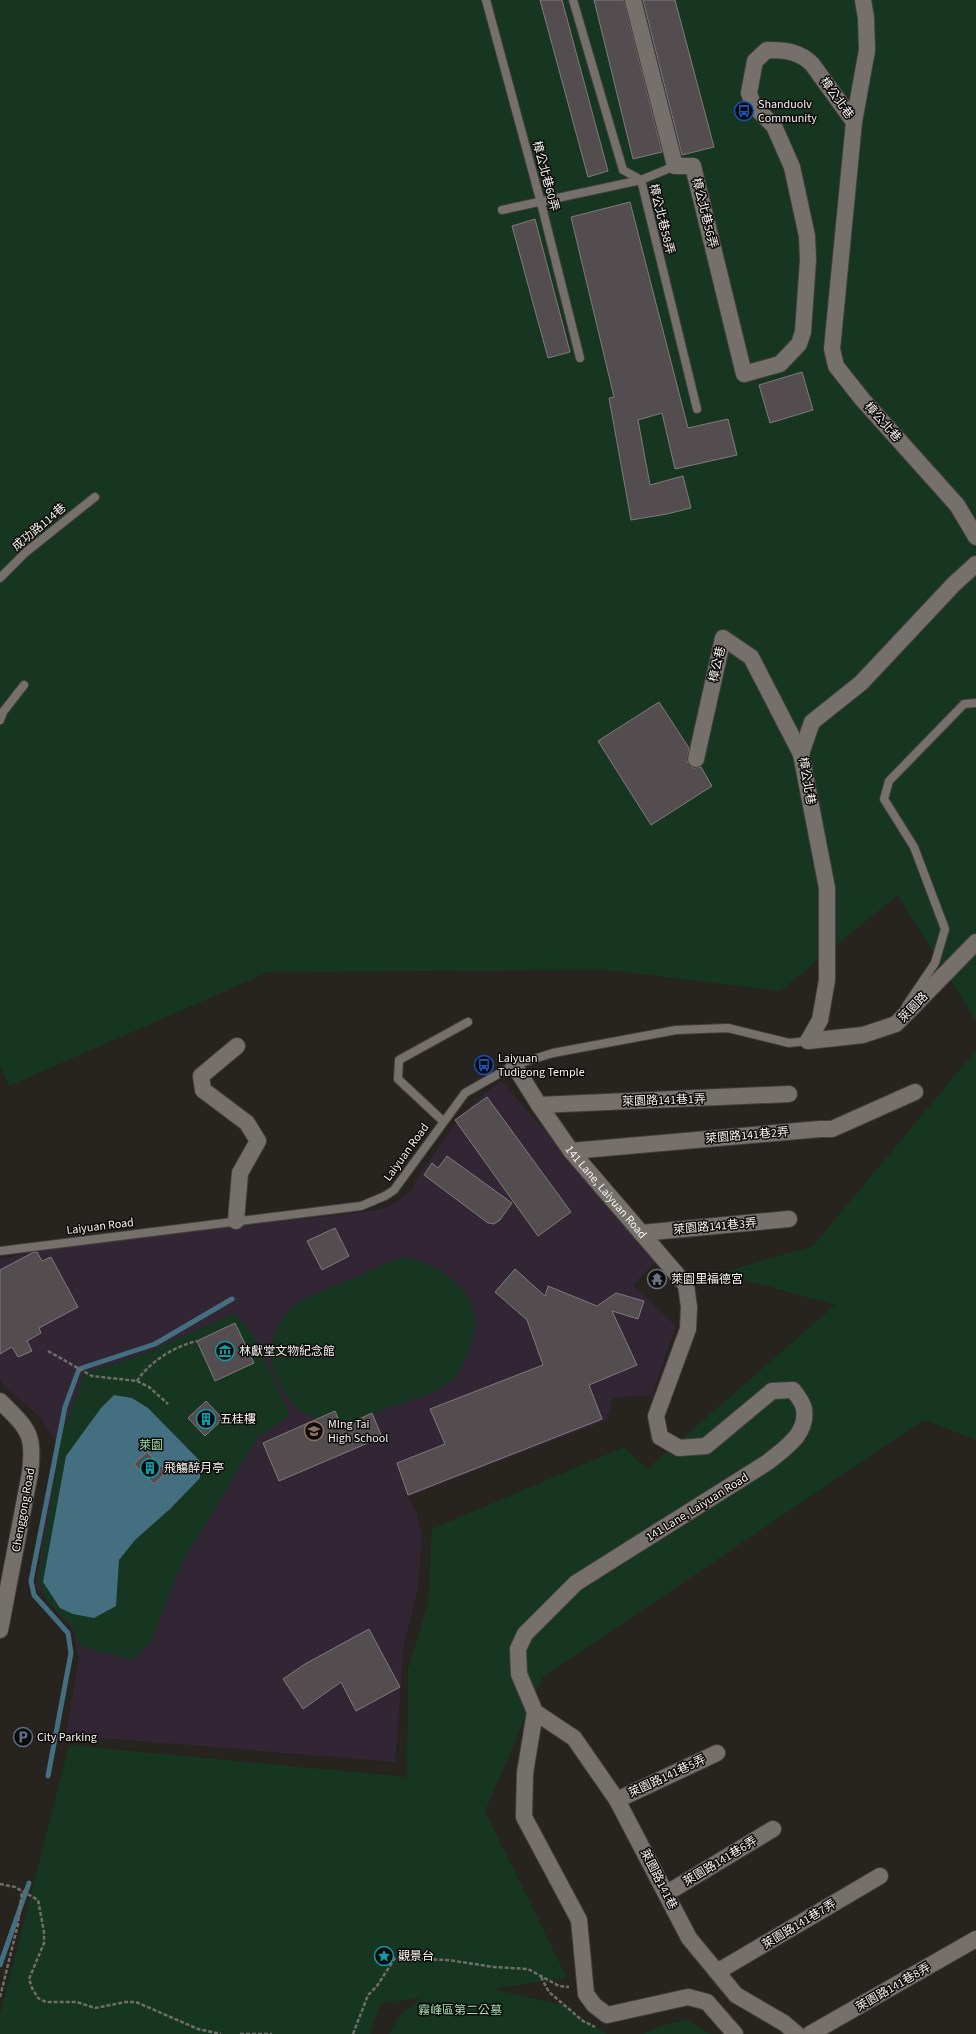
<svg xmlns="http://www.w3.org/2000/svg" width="976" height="2034" viewBox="0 0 976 2034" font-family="'Source Sans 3','Noto Sans TC',sans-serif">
<rect width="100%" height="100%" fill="#27231f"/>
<polygon fill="#322634" points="501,1081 658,1259 633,1285 676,1326 652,1395 612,1398 607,1420 407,1497 417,1513 422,1535 418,1589 404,1644 395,1762 66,1735 79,1657 73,1630 36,1587 56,1441 40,1417 5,1387 0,1379 0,1260 32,1251 380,1210 398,1201 412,1190 420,1174 458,1120 476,1100"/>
<g fill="#163621">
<polygon points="0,0 976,0 976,1021 898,895 780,991 607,970 269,972 9,1086 0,1065"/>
<polygon points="976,1050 976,1440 924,1420 543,1677 485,1811 567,1978 491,1989 562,2005 607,2034 389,2034 399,2016 422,1998 381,2003 370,2034 0,2034 0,2015 69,1745 407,1777 408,1669 428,1604 432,1529 624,1447 647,1469 835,1305 720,1273 813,1246"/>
<path d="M407 1257C441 1266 475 1287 475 1326 475 1332 472 1338 471 1344 466 1361 460 1375 444 1386 432 1395 401 1403 385 1409 369 1415 351 1426 334 1423 303 1417 296 1411 280 1385 263 1358 272 1319 299 1302 308 1296 320 1293 329 1288 352 1279 374 1269 396 1259Z"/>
<polygon points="235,1313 253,1334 290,1415 258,1437 181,1565 152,1640 133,1660 79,1646 74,1628 46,1600 38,1581 62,1434 85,1373 141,1355"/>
<polygon points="686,2020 711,2034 642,2034 664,2025"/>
</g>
<polygon fill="#436f81" points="114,1395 132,1398 148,1408 200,1461 200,1478 170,1509 135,1540 119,1560 116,1606 94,1618 73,1614 60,1608 43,1582 66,1456 101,1408"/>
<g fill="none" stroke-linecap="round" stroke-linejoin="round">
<g stroke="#436f81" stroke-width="5">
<polyline points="48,1776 71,1653 68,1633 34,1595 31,1581 65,1407 79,1369 155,1344 232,1299"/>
<polyline points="0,1965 29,1883"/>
</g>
</g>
<g fill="#534d50" stroke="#807a7d">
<polygon points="540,0 562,0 608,171 588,177"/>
<polygon points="594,0 624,0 662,152 633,159"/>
<polygon points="643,0 675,0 714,147 682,155"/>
<polygon points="630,202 688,428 728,419 737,455 675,469 662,413 638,420 650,485 683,476 691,508 667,514 631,520 609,398 614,397 571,217"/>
<polygon points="535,219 570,352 548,358 512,226"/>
<polygon points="802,372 813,410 770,423 759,385"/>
<polygon points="659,702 689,748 687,762 694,768 701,767 712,786 651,825 598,741"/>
<polygon points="487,1097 571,1212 538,1236 455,1120"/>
<polygon points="447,1156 512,1203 500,1220 494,1224 488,1223 424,1175 432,1163 438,1168"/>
<polygon points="335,1228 349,1256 322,1270 307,1241"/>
<polygon points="34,1252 37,1252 42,1261 51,1257 78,1307 39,1328 41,1333 27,1341 32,1351 18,1357 12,1347 0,1354 0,1270"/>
<polygon points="515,1269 545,1296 548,1286 597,1306 616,1293 644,1301 638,1319 612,1311 637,1365 589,1385 602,1419 408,1495 397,1463 445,1444 430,1409 543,1365 527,1320 495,1292"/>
<polygon points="235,1323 254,1363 215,1381 197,1341"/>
<polygon points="206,1401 223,1419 205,1436 188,1418"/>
<polygon points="335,1411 342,1427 372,1413 382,1437 279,1481 263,1443"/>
<polygon points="147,1452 167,1472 154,1484 134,1464"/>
<polygon points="369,1629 400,1687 356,1711 341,1682 303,1709 283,1679 305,1664"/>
</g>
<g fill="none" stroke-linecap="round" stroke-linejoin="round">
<g stroke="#423f3c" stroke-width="10">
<g id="service">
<polyline points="486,0 541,203 580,358"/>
<polyline points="573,0 623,170 641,180 697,409"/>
<polyline points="502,210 641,180 675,166"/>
<polyline points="0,578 26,552 95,497"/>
<polyline points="0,720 3,712 24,685"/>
<polyline points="906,1006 935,963 945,929 914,847 884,799 889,781 964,704 976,703"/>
<polyline points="443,1121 398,1079 399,1060 468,1022"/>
<polyline points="0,1251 361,1206 385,1196 394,1190 465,1093 514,1065 553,1053 676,1030 728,1028 789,1043 808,1041"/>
</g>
</g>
<g stroke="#423f3c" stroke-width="18">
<g id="minor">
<path d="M633 0 675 166H693L744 374 780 364 799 344 803 332 808 260 807 236 792 167 774 126 753 105 749 93 755 61 767 50C784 50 799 51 812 64L854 122 832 349 836 366 862 399 957 505 976 537"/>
<polyline points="854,122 867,50 866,18 863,0"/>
<polyline points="696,759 723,638 751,657 801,754"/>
<polyline points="808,1041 820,1020 827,980 827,888 801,754 812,722 861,683 954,584 976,564"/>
<polyline points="808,1041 863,1035 896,1024 976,942"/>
<path id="s1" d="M514 1065 539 1105 571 1151 686 1285 689 1307 688 1329 656 1416 660 1437 679 1448 706 1446 772 1391 793 1390C797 1395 803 1403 804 1409 808 1434 785 1448 768 1462L576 1583 525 1634 518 1649 519 1674 535 1712 574 1738 617 1800 689 1938 736 1995 784 2023 797 2034"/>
<polyline points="539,1105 789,1094"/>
<polyline points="571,1151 820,1129 832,1129 915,1092"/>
<polyline points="236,1221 240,1173 258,1141 247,1123 203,1090 201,1076 237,1046"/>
<polyline points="641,1233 789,1219"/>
<path d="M0 1401C28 1429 35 1433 30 1473L0 1630"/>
<polyline points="535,1712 525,1773 524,1817 579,1920 586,1994 594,2005 607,2015 688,1997 707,2002 735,2034"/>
<polyline points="617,1800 717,1753"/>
<polyline points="667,1893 773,1829"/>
<polyline points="717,1972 880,1876"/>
<polyline points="810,2034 976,1939"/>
</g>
</g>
<g stroke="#716e6a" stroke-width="2.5" stroke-dasharray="4 2" stroke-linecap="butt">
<polyline points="48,1351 92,1376 137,1381 149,1387 168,1404"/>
<path d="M137 1381C149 1362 175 1346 197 1341"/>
<polyline points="0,1884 15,1887 38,1900 44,1932 44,1943 29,1979 32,1988 38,1998 46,2002 77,2002 95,2008 126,2002 136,2002 198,2029 221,2034"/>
<polyline points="541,1977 549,1992 583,2021 595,2027"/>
<polyline points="0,1997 18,1924 22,1891"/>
<polyline points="240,2034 272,2034"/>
<polyline points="353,2034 368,1995 377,1986 395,1958 448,1960 494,1967 528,1969 559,1986 569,1987"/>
</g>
<use href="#service" stroke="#75706c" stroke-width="8"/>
<use href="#minor" stroke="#75706c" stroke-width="16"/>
</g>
<defs>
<g id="bus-ring" transform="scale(1)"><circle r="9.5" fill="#0e0c0b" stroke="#1a4fb4" stroke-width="1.5"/><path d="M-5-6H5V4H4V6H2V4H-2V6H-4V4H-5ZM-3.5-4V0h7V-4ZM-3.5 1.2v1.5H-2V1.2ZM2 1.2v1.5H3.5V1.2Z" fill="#1a4fb4"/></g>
<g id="temple-ring" transform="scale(1)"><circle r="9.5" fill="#0e0c0b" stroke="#6b7280" stroke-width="1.5"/><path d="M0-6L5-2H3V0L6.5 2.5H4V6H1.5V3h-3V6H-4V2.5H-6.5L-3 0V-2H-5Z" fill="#6b7280"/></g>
<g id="museum-ring" transform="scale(1)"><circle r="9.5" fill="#0e0c0b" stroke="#0f9aa8" stroke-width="1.5"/><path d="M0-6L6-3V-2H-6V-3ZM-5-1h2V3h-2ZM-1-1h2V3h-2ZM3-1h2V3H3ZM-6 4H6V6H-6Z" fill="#0f9aa8"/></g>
<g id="building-ring" transform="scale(1)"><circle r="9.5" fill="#0e0c0b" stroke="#0f9aa8" stroke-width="1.5"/><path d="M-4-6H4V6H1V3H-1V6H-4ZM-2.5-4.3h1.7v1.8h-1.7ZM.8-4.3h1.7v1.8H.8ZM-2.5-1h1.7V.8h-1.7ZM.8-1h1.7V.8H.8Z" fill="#0f9aa8"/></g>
<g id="school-ring" transform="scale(1)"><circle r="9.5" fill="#0e0c0b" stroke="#8d6e63" stroke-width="1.5"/><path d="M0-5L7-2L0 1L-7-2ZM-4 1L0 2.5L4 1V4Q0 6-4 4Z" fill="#8d6e63"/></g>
<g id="parking-ring" transform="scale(1)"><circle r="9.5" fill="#0e0c0b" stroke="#5c6f8a" stroke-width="1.5"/><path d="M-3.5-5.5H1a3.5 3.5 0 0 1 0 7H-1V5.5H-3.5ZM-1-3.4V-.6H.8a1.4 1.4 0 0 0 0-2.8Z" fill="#5c6f8a"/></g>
<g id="sight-ring" transform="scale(1)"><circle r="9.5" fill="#0e0c0b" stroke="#0f9aa8" stroke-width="1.5"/><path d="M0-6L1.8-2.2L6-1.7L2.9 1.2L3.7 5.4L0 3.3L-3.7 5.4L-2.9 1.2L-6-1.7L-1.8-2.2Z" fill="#0f9aa8"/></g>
</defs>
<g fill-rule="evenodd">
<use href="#bus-ring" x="744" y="111"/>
<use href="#bus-ring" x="484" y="1065"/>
<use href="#temple-ring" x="657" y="1279"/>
<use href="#museum-ring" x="225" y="1351"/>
<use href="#building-ring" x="206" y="1419"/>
<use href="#school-ring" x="314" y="1431"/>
<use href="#building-ring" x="150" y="1468"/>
<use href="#parking-ring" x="23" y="1737"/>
<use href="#sight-ring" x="384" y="1956"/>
</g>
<g text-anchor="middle" stroke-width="3" stroke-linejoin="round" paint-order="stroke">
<g font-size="12" fill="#f5f2f0" stroke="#0e0c0b">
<text transform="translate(837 98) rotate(54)" y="4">樟公北巷</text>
<text transform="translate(546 176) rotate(75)" y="4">樟公北巷60弄</text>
<text transform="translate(705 213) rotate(76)" y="4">樟公北巷56弄</text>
<text transform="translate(662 219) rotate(76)" y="4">樟公北巷58弄</text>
<text transform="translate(883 422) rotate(48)" y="4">樟公北巷</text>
<text transform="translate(39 527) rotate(-40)" y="4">成功路114巷</text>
<text transform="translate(717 664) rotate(-77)" y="4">樟公巷</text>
<text transform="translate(807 781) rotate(80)" y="4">樟公北巷</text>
<text transform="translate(913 1007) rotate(-46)" y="4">萊園路</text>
<text transform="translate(664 1100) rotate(-2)" y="4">萊園路141巷1弄</text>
<text transform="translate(747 1135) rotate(-5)" y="4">萊園路141巷2弄</text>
<text transform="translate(406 1152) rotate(-54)" y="4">Laiyuan Road</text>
<text dy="4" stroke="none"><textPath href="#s1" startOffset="157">141 Lane, Laiyuan Road</textPath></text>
<text transform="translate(100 1226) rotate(-7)" y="4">Laiyuan Road</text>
<text transform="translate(715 1226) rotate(-5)" y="4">萊園路141巷3弄</text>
<text transform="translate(697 1507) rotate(-32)" y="4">141 Lane, Laiyuan Road</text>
<text transform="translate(23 1510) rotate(-80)" y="4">Chenggong Road</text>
<text transform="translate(667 1776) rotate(-25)" y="4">萊園路141巷5弄</text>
<text transform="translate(720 1861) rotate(-31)" y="4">萊園路141巷6弄</text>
<text transform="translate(659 1879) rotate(63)" y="4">萊園路141巷</text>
<text transform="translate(799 1924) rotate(-31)" y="4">萊園路141巷7弄</text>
<text transform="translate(893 1987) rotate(-30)" y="4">萊園路141巷8弄</text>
</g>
<g font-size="12" fill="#f5f2f0" stroke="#0e0c0b" text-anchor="start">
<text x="758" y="108">Shanduolv<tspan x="758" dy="14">Community</tspan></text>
<text x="498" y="1062">Laiyuan<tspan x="498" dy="14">Tudigong Temple</tspan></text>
<text x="671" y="1283">萊園里福德宮</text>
<text x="239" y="1355">林獻堂文物紀念館</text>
<text x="220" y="1423">五桂樓</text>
<text x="328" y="1428">MIng Tai<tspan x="328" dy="14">High School</tspan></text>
<text x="164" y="1472">飛觴醉月亭</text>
<text x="37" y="1741">City Parking</text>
<text x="398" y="1960">觀景台</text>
</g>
<g font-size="12" fill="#a2dfb3" stroke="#0e0c0b">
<text x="151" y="1449">萊園</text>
<text x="460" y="2014">霧峰區第二公墓</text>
</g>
</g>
</svg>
